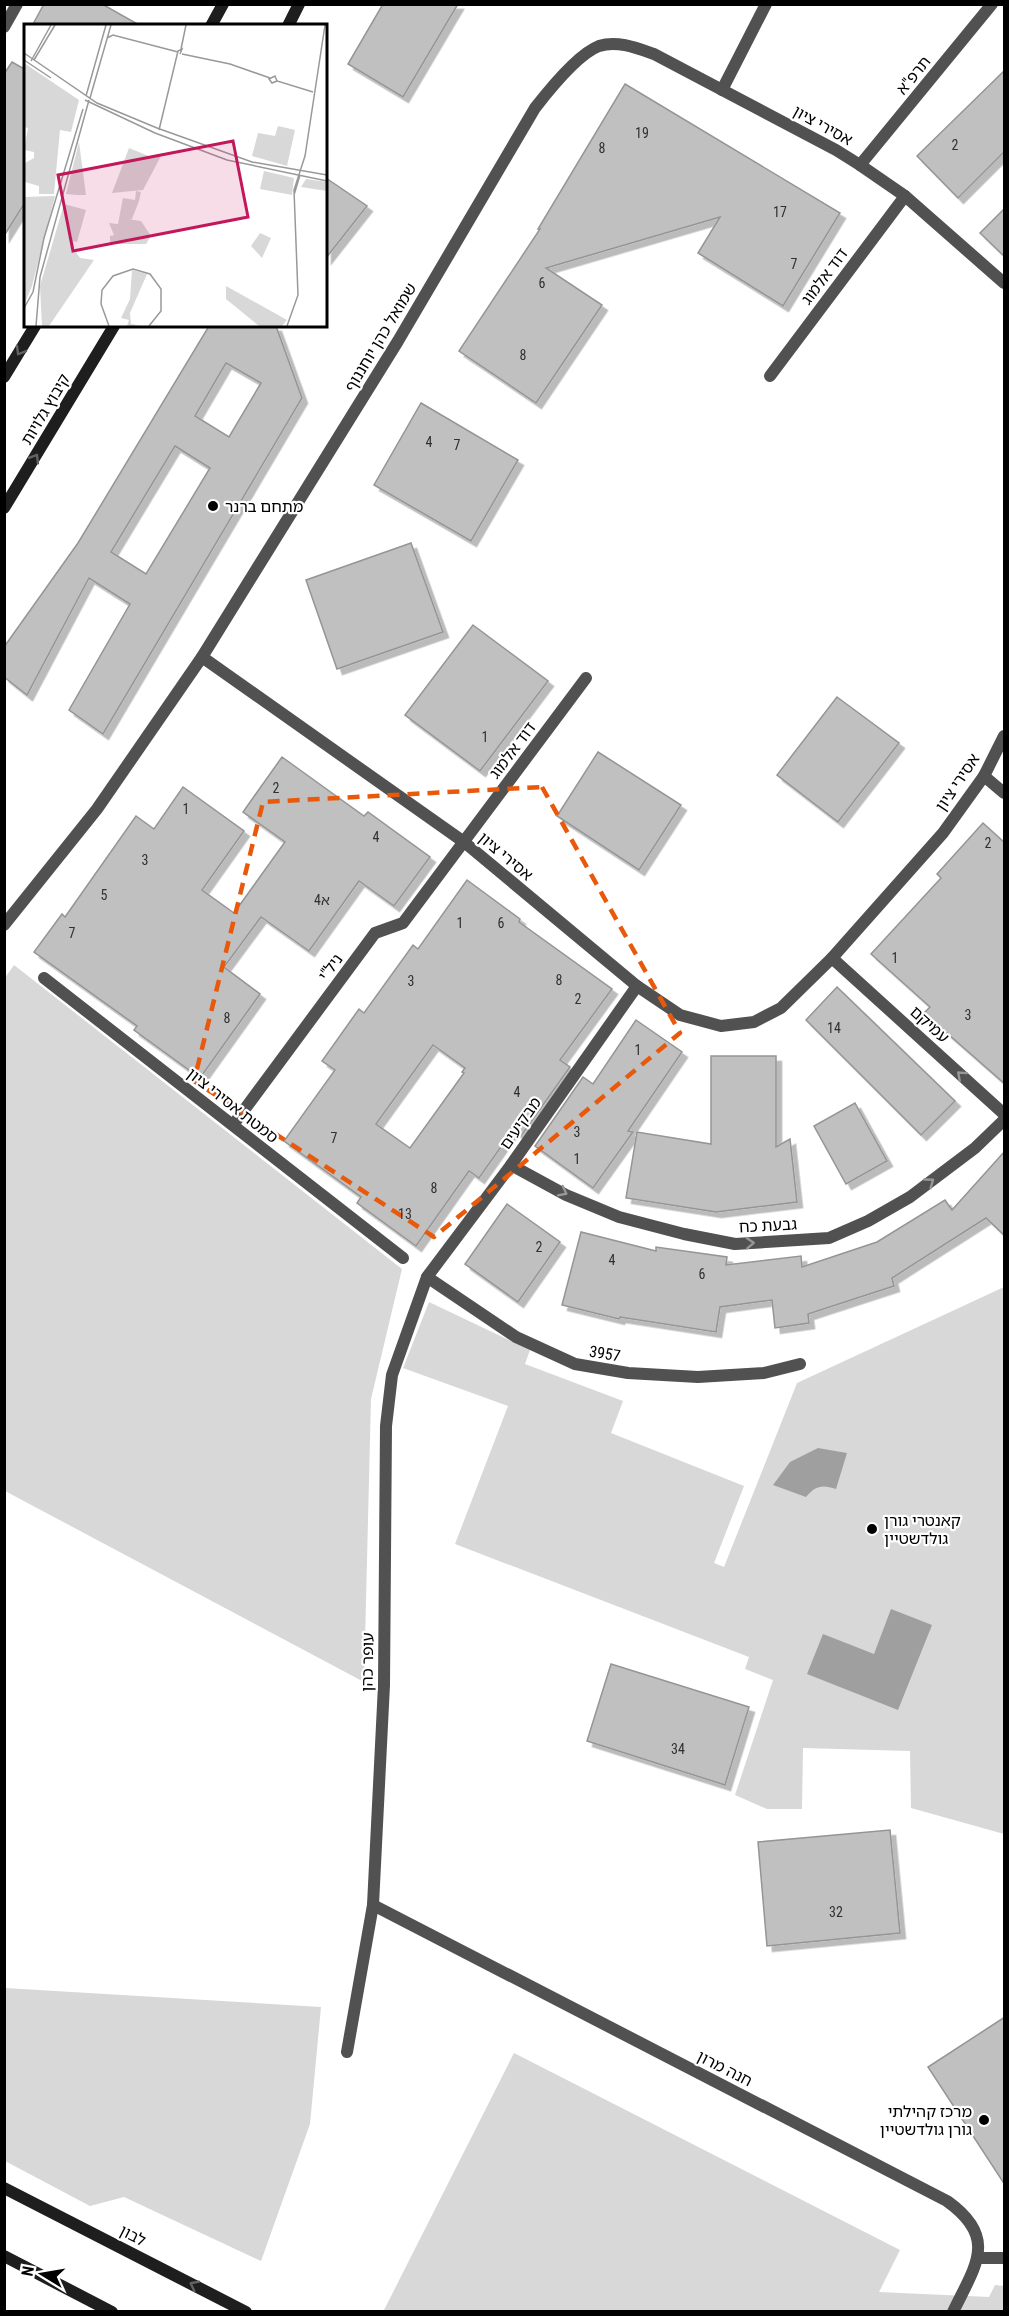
<svg xmlns="http://www.w3.org/2000/svg" width="1009" height="2316" viewBox="0 0 1009 2316" font-family="'Roboto Condensed','Noto Sans Hebrew',sans-serif">
<defs>
<filter id="shadow"><feDropShadow dx="5.5" dy="5.5" stdDeviation="0" flood-color="#0004"/></filter>
</defs>
<rect width="100%" height="100%" fill="#fff"/>
<g fill="#d8d8d8">
<polygon points="14,965 402,1269 371,1399 364,1682 5,1491 4,979"/>
<polygon points="1004,1287 1004,1834 911,1808 910,1751 803,1748 802,1809 767,1809 735,1795 773,1680 745,1669 749,1657 455,1544 508,1406 403,1368 429,1302 530,1350 525,1364 623,1401 611,1433 744,1486 714,1563 724,1567 797,1383"/>
<polygon points="5,1988 321,2007 310,2124 261,2261 124,2197 90,2206 5,2161"/>
<polygon points="514,2053 900,2250 879,2292 989,2297 995,2285 1004,2286 1004,2312 383,2312"/>
</g>
<g fill="#9f9f9f">
<path d="M818 1448 847 1453 836 1489C822 1484 815 1486 806 1497L773 1485 790 1462Z"/>
<polygon points="891,1609 932,1625 898,1710 807,1674 823,1634 874,1654"/>
</g>
<g fill="#c0c0c0" stroke="#959595" stroke-width="1.5" fill-rule="evenodd" filter="url(#shadow)">
<polygon points="44,4 102,4 141,26 32,26"/>
<polygon points="383,4 458,4 403,97 348,64"/>
<polygon points="12,62 26,70 26,201 4,236 4,74"/>
<polygon points="1005,70 1005,151 958,198 917,156"/>
<polygon points="625,84 840,213 783,306 698,253 720,217 546,268 602,305 536,403 459,351 540,229 538,229"/>
<polygon points="326,178 367,206 326,258"/>
<polygon points="1005,208 1005,257 980,233"/>
<path d="M209 326H276L302 398 103 734 69 710 130 604 89 578 27 695 4 677V647L78 543ZM226 363 261 383 229 437 195 416ZM175 446 210 468 146 574 111 552Z"/>
<polygon points="421,403 518,460 471,541 374,485"/>
<polygon points="411,543 443,632 337,669 306,580"/>
<polygon points="473,625 548,681 480,771 405,715"/>
<polygon points="837,697 899,743 838,822 777,775"/>
<polygon points="598,752 681,805 639,870 557,816"/>
<polygon points="282,757 364,816 368,812 430,857 394,906 359,881 309,951 261,917 224,967 260,994 200,1078 134,1030 137,1026 34,952 62,914 65,917 136,816 154,829 183,787 244,831 202,890 234,913 285,842 243,812"/>
<polygon points="983,823 1005,843 1005,1084 924,1013 930,1007 871,954 941,878 937,874"/>
<path d="M467 880 520 919 519 922 612 989 560 1060 570 1067 521 1136 513 1130 479 1178 469 1171 416 1246 357 1203 361 1197 284 1141 335 1070 322 1061 359 1009 364 1013 413 945 418 949ZM433 1045 465 1068 462 1072 464 1073 410 1148 376 1124Z"/>
<polygon points="837,987 955,1101 921,1135 806,1020"/>
<polygon points="636,1020 682,1052 628,1131 633,1132 593,1188 535,1146 583,1077 593,1084"/>
<polygon points="711,1056 776,1056 776,1147 790,1139 797,1202 716,1212 626,1198 637,1132 711,1144"/>
<polygon points="855,1103 887,1161 846,1184 814,1126"/>
<polygon points="1005,1151 1005,1236 986,1218 892,1278 894,1286 808,1314 809,1323 775,1328 772,1300 720,1307 716,1332 620,1317 619,1319 562,1305 581,1232 656,1251 656,1247 727,1257 726,1265 801,1256 802,1267 877,1242 945,1200 952,1210"/>
<polygon points="507,1204 560,1242 518,1302 465,1264"/>
<polygon points="611,1664 749,1707 725,1785 587,1741"/>
<polygon points="890,1830 900,1933 767,1946 758,1842"/>
<polygon points="1005,2017 1005,2185 928,2067"/>
</g>
<g fill="none" stroke-linecap="round" stroke-linejoin="round">
<g stroke="#515151" stroke-width="12">
<polyline points="4,27 17,4"/>
<polyline points="722,90 766,4"/>
<polyline points="860,165 992,4"/>
<polyline points="770,376 905,196"/>
<polyline points="202,657 464,842 637,986 680,1015 721,1026 754,1022 781,1008 832,958 943,833 984,776 1004,736"/>
<polyline points="984,776 1004,793"/>
<path d="M4 925 97 809 202 657 398 341 535 108C549 90 578 54 599 46 617 40 637 48 654 54L836 150 860 165 905 196 1004 283"/>
<polyline points="832,958 1004,1114"/>
<polyline points="44,978 403,1258"/>
<polyline points="233,1125 375,933 403,923 586,678"/>
<polyline points="511,1165 566,1195 619,1217 684,1234 735,1244 829,1238 868,1221 910,1197 975,1148 1004,1120"/>
<polyline points="427,1277 516,1337 575,1364 628,1373 698,1377 764,1373 800,1364"/>
<path d="M373 1905 947 2201C999 2238 975 2266 953 2312"/>
<polyline points="347,2052 373,1905 384,1685 386,1426 392,1375 427,1277 511,1165 637,986"/>
<polyline points="979,2258 1004,2258"/>
</g>
<g stroke="#1e1e1e" stroke-width="12">
<polyline points="211,26 223,4"/>
<polyline points="288,26 299,4"/>
<polyline points="4,377 35,326"/>
<polyline points="4,508 114,326"/>
<polyline points="4,2188 246,2312"/>
<polyline points="4,2256 112,2312"/>
</g>
</g>
<defs><path id="oneway-chevron" d="M-2-3.5L2.5 0L-2 3.5" fill="none" stroke-width="1.6" stroke-linecap="round" stroke-linejoin="round" transform="scale(1.5)"/></defs>
<g stroke="#626262">
<use href="#oneway-chevron" transform="translate(20 351) rotate(120)"/>
<use href="#oneway-chevron" transform="translate(35 458) rotate(-59)"/>
<use href="#oneway-chevron" transform="translate(194 2285) rotate(-153)"/>
</g>
<g stroke="#979797">
<use href="#oneway-chevron" transform="translate(961 1075) rotate(-138)"/>
<use href="#oneway-chevron" transform="translate(930 1182) rotate(-36)"/>
<use href="#oneway-chevron" transform="translate(563 1192) rotate(27)"/>
<use href="#oneway-chevron" transform="translate(750 1243) rotate(-3)"/>
</g>
<path fill="none" stroke="#e8590c" stroke-width="4.5" stroke-dasharray="12 8" stroke-linejoin="round" d="M542 787 680 1033 434 1237 194 1081 263 802Z"/>
<g fill="#000" stroke="#fff" stroke-width="2">
<circle cx="213" cy="506" r="6"/>
<circle cx="872" cy="1529" r="6"/>
<circle cx="984" cy="2120" r="6"/>
</g>
<g text-anchor="middle" stroke-width="4.5" stroke-linejoin="round" paint-order="stroke">
<g font-size="14" fill="#303030">
<text x="642" y="138">19</text>
<text x="955" y="150">2</text>
<text x="602" y="153">8</text>
<text x="780" y="217">17</text>
<text x="794" y="269">7</text>
<text x="542" y="288">6</text>
<text x="523" y="360">8</text>
<text x="429" y="447">4</text>
<text x="457" y="450">7</text>
<text x="485" y="742">1</text>
<text x="276" y="793">2</text>
<text x="186" y="814">1</text>
<text x="376" y="842">4</text>
<text x="988" y="848">2</text>
<text x="145" y="865">3</text>
<text x="104" y="900">5</text>
<text x="322" y="905">4א</text>
<text x="460" y="928">1</text>
<text x="501" y="928">6</text>
<text x="72" y="938">7</text>
<text x="895" y="963">1</text>
<text x="559" y="985">8</text>
<text x="411" y="986">3</text>
<text x="578" y="1004">2</text>
<text x="968" y="1020">3</text>
<text x="227" y="1023">8</text>
<text x="834" y="1033">14</text>
<text x="638" y="1055">1</text>
<text x="517" y="1097">4</text>
<text x="577" y="1137">3</text>
<text x="334" y="1143">7</text>
<text x="577" y="1164">1</text>
<text x="434" y="1193">8</text>
<text x="405" y="1219">13</text>
<text x="539" y="1252">2</text>
<text x="612" y="1265">4</text>
<text x="702" y="1279">6</text>
<text x="678" y="1754">34</text>
<text x="836" y="1917">32</text>
</g>
<g font-size="16" fill="#000" stroke="#fff">
<text transform="translate(913 75) rotate(-51)" y="6">תרפ"א</text>
<text transform="translate(823 125) rotate(29)" y="6">אסירי ציון</text>
<text transform="translate(824 276) rotate(-53)" y="6">דוד אלמוג</text>
<text transform="translate(380 337) rotate(-59)" y="6">שמואל כהן יוחננוף</text>
<text transform="translate(45 409) rotate(-59)" y="6">קיבוץ גלויות</text>
<text transform="translate(512 750) rotate(-53)" y="6">דוד אלמוג</text>
<text transform="translate(957 782) rotate(-56)" y="6">אסירי ציון</text>
<text transform="translate(506 856) rotate(40)" y="6">אסירי ציון</text>
<text transform="translate(330 967) rotate(-53)" y="6">ניל"י</text>
<text transform="translate(930 1024) rotate(42)" y="6">עמיקם</text>
<text transform="translate(233 1105) rotate(38)" y="6">סמטת אסירי ציון</text>
<text transform="translate(520 1123) rotate(-55)" y="6">מבקיעים</text>
<text transform="translate(768 1225) rotate(-3)" y="6">גבעת כח</text>
<text transform="translate(605 1353) rotate(9)" y="6">3957</text>
<text transform="translate(367 1662) rotate(-89)" y="6">עופר כהן</text>
<text transform="translate(725 2068) rotate(27)" y="6">חנה מרון</text>
<text transform="translate(133 2235) rotate(27)" y="6">לבון</text>
</g>
<g font-size="16" fill="#000" stroke="#fff" text-anchor="start">
<text x="225" y="512">מתחם ברנר</text>
<text x="884" y="1526">קאנטרי גורן<tspan x="884" dy="18">גולדשטיין</tspan></text>
<text x="972" y="2117" text-anchor="end">מרכז קהילתי<tspan x="972" dy="18">גורן גולדשטיין</tspan></text>
</g>
</g>
<g transform="translate(24 24)">
<rect width="303" height="303" fill="#fff"/>
<path d="M0 39 55 76 47 108 36 106 30 170H15V162L1 158V139L10 134V128L0 126 4 104 0 103ZM254 102 271 106 263 142 228 132 234 109 251 112ZM55 118 62 171H53L42 170ZM105 124 127 133 137 132 119 166 88 169ZM240 147 270 154 268 171 236 165ZM282 155 303 158V167L277 163ZM112 167 117 168 115 177 108 195H104L117 197 127 212 122 220H86V212L90 211 85 199 94 200 99 174 111 176ZM31 172 8 262 0 281V173ZM40 180 62 186 53 218 49 217 50 225 56 234 70 236 25 302H18L16 262ZM236 209 247 214 238 234 227 222ZM108 246 123 250 106 289 107 300 117 302H103L105 296 97 294 106 275ZM202 262 211 267 263 296 258 302H235L202 275Z" fill="#d8d8d8"/>
<path fill="none" stroke="#999" stroke-width="1.5" d="M83 14 89 11 154 28M157 25 162 1M0 29 73 79 133 104 228 138 303 151M158 30 206 40 246 54M0 36 27 54M10 36 31 1M7 37 27 1M253 57 248 59 245 55 251 52 253 57 289 68M62 72 82 1M66 74 87 1M61 76 131 109 203 136 303 157M135 106 154 27 158 25 156 30M270 171 276 151M0 284 9 268 20 214 59 85M12 302 16 253 65 76M85 302 77 280 78 266 89 252 109 245 126 250 137 265V287L125 302M263 302 274 271 270 166 281 132 301 1"/>
<path fill="#c2185b" fill-opacity="0.15" stroke="#c2185b" stroke-width="3" d="M209 117 224 193 49 227 34 151Z"/>
<rect width="303" height="303" fill="none" stroke="#000" stroke-width="3"/>
</g>
<rect width="1009" height="2316" fill="none" stroke="#000000" stroke-width="12"/>
<g transform="translate(42 2274) rotate(281)" stroke="#ffffff" stroke-width="4.5" paint-order="stroke">
<path d="M0-4.5L10 22L0 15L-10 22Z" fill="#000000"/>
<text y="-9" font-size="16" font-weight="bold" text-anchor="middle" fill="#000000">N</text>
</g>
</svg>
